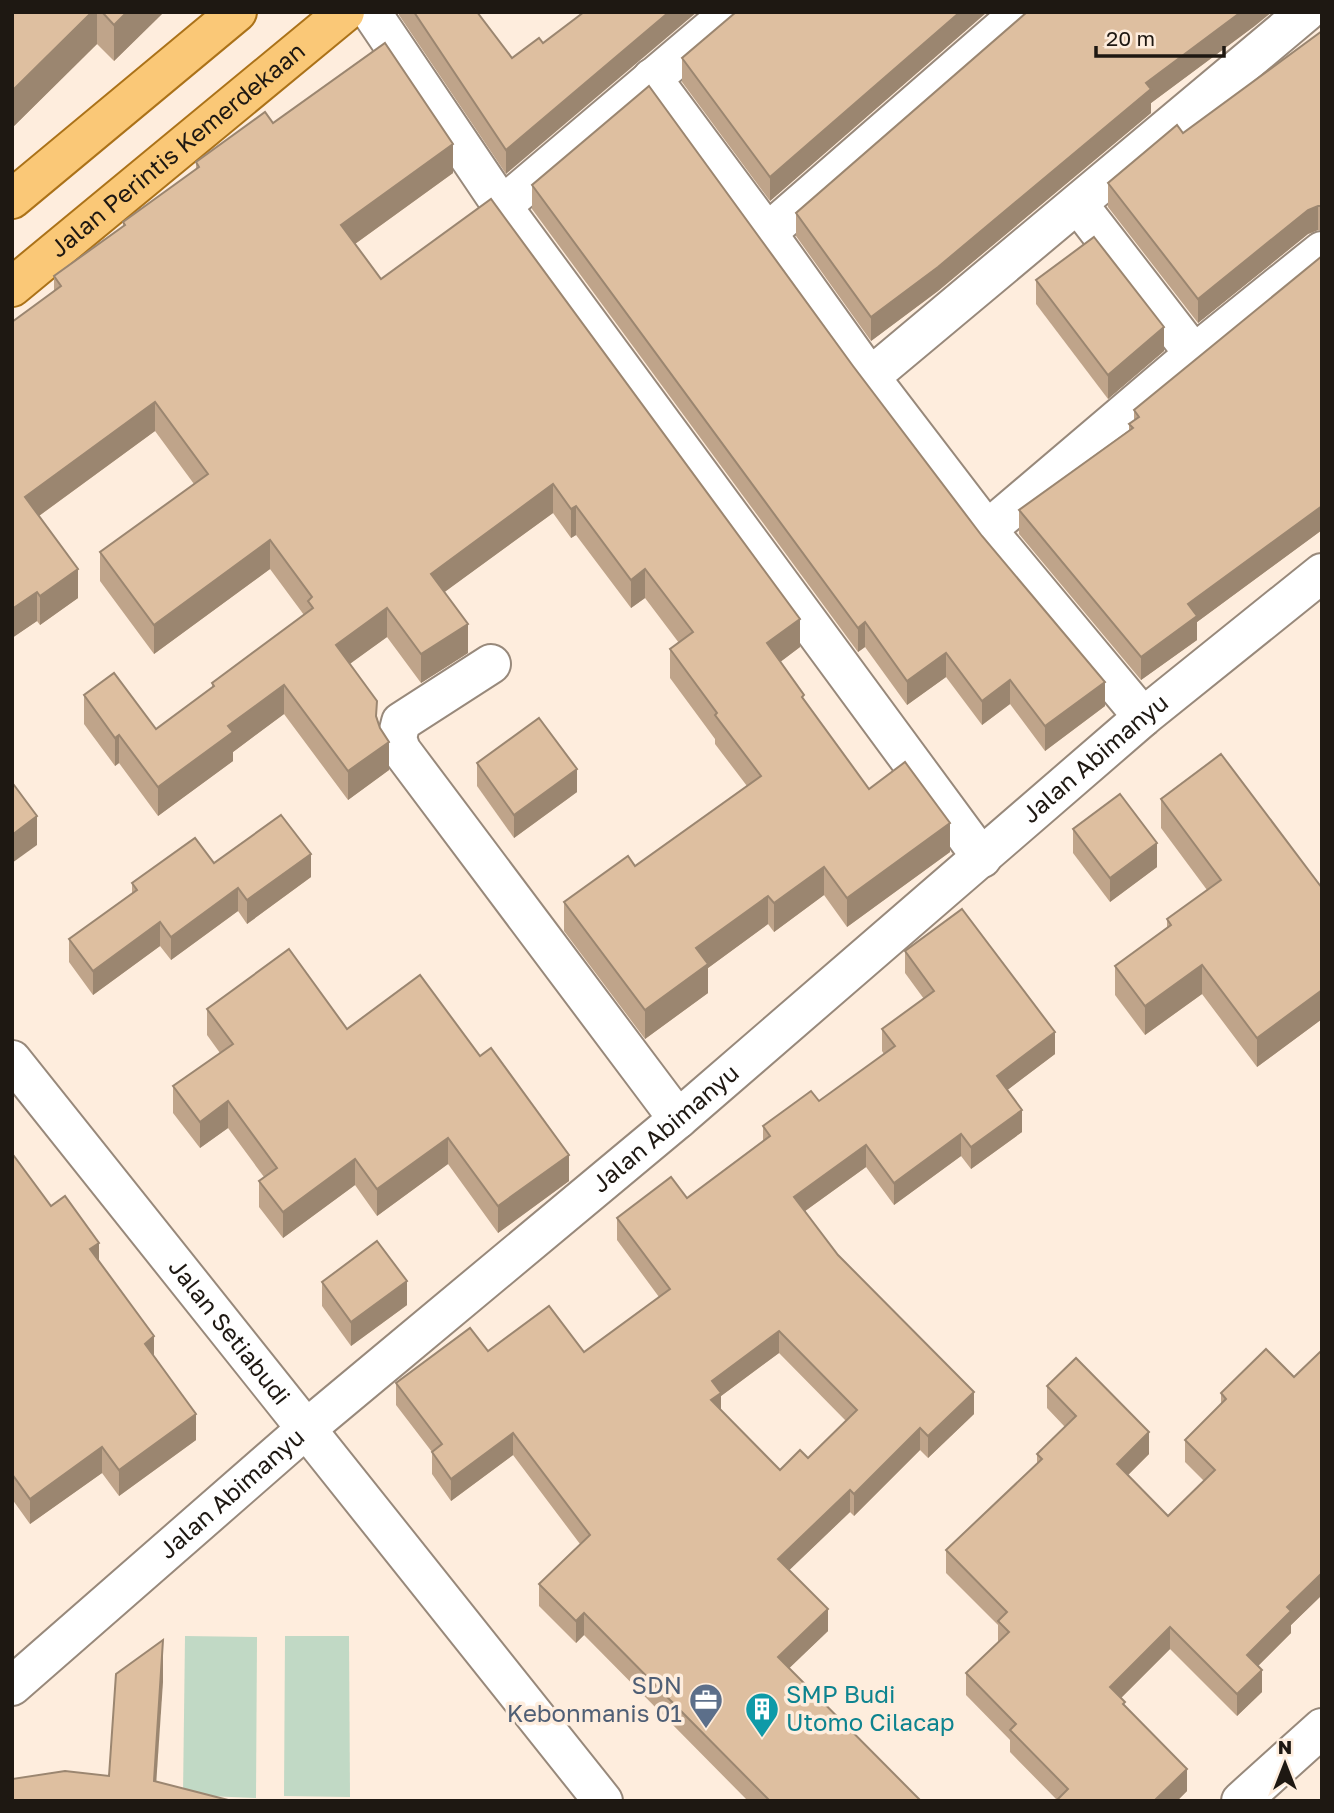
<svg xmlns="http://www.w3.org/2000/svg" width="1334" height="1813" viewBox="0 0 1334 1813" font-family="'Golos Text',sans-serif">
<rect width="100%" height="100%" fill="#feeddd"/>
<g fill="#c1d9c5">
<polygon points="185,1636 257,1637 256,1798 183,1795"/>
<polygon points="285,1636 349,1636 350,1797 284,1796"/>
</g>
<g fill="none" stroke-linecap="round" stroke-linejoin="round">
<g stroke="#98897b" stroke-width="42">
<g id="minor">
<polyline points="371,12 502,206 731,12"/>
<polyline points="652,78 767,233 1021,12"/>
<polyline points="1078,204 1194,354"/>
<polyline points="502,206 982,858"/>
<polyline points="767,233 870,377 1306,12"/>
<polyline points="870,377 987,530 1194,354 1322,251"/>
<polyline points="987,530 1143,717"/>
<polyline points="491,664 401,722 397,738 401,750 678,1119"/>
<path id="s1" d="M12 1060 603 1801"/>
<path id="s2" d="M12 1686 306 1429 678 1119 1143 717 1322 573"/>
<polyline points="1241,1801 1322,1728"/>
</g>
</g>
<g stroke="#ab7219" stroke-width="42">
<g id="major">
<polyline points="12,199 237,12"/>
<path id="s3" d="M12 287 345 12"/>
</g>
</g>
<use href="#minor" stroke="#fff" stroke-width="38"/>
<use href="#major" stroke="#fac877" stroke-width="38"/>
</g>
<g fill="#bfa48a" fill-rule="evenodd">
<polygon points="12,12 164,12 114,61 97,44 12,128"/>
<polygon points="399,12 477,12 512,58 543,43 506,174 399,15"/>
<polygon points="987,12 770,201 682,82 682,58"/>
<polygon points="1256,25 1151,103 1151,113 938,291 871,341 796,236 796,213"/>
<polygon points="1322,31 1322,230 1318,230 1308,234 1198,323 1108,207 1108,183 1183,133"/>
<polygon points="273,123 453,173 355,244 381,279 800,647 780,662 804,700 869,789 950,852 847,927 824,895 774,932 768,924 708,968 708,993 645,1039 564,931 564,902 635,866 747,786 715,744 715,739 670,678 670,649 679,643 645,598 631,608 576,535 571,538 553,513 444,592 468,653 421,683 387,637 349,664 377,717 389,770 348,800 284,714 233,752 233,761 158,816 119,763 115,766 84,724 84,695 156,729 212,688 212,683 304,615 270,569 154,654 100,581 100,552 194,484 155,431 39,516 78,598 40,625 37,621 12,638 12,322 54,291 54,276 123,227 123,222 196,169 196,162"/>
<polygon points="532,185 853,366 1105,706 1045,751 1010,704 982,725 946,677 907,705 865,647 858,652 532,209"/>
<polygon points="1322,256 1322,530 1197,622 1197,640 1141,680 1019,534 1019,510 1129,430 1129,424 1134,421 1134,410"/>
<polygon points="1036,280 1164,351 1108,399 1036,304"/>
<polygon points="477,763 577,792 514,838 477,786"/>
<polygon points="1161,799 1322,888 1322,1019 1257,1067 1202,994 1145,1035 1115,995 1115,966 1167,928 1167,919 1207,890 1161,828"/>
<polygon points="1073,829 1157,867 1110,902 1073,853"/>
<polygon points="214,863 311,877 247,924 238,911 171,960 160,946 93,995 69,962 69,939 132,893 132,883"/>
<path d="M905 951 1055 1054 1007 1090 1022 1132 971 1169 961 1156 894 1205 866 1167 805 1211 838 1255 974 1414 928 1458 920 1450 854 1516 850 1512 789 1570 828 1631 789 1668 921 1801H748L584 1635 576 1643 539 1606V1584L580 1544 513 1455 451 1501 432 1474V1452L396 1405V1383L488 1351 584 1352 659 1297 617 1240V1218L687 1198 763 1141V1126L819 1101 884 1054 882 1051V1029L924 999 905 973ZM779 1353 846 1421 808 1458 780 1470 721 1410V1396Z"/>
<polygon points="207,1009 347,1029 569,1181 498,1233 448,1164 377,1216 355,1185 283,1238 259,1207 259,1181 264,1177 228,1128 200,1148 173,1113 173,1086 220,1053 207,1035"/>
<polygon points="12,1157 51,1206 99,1261 154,1357 196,1440 119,1496 102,1473 30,1524 12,1499"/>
<polygon points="322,1282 407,1305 351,1346 322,1306"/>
<polygon points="1322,1350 1322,1595 1291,1625 1291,1633 1258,1666 1262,1692 1237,1716 1170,1649 1121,1698 1125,1706 1187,1791 1177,1801 1056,1801 1057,1800 1010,1752 1010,1740 966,1695 966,1673 998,1643 998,1625 946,1573 946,1550 1037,1464 1037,1454 1065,1427 1047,1408 1047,1386 1149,1454 1128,1475 1168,1516 1204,1481 1185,1462 1185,1440 1221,1404 1221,1393 1294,1377"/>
</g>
<g fill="#9b8670">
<polygon points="92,12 97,12 97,44 12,128 12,91"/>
<polygon points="127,12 164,12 114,61 114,25"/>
<polygon points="669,12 697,12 506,174 506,150"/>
<polygon points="960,12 987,12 770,201 770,177"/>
<polygon points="1241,12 1272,12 1256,25 1151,103 1151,113 938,291 871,341 871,317 1146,83"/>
<polygon points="453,144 453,173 341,254 341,225"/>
<polygon points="1318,206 1318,230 1308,234 1198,323 1198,299 1308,210"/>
<polygon points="1164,327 1164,351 1108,399 1108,375"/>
<polygon points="155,402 155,431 25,526 25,497"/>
<polygon points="553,484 553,513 431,602 431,574"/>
<polygon points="576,506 576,535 571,538 571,509"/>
<polygon points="1322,506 1322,530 1197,622 1197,640 1141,680 1141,657 1188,604"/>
<polygon points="270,540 270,569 154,654 154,625"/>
<polygon points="78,569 78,598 40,625 40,596"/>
<polygon points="645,569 645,598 631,608 631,580"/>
<polygon points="37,592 37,621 12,638 12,609"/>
<polygon points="387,608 387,637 336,674 336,645"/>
<polygon points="800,619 800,647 767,672 767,643"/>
<polygon points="865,622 865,647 858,652 858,628"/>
<polygon points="468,624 468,653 421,683 421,654"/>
<polygon points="946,653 946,677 907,705 907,681"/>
<polygon points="1010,680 1010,704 982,725 982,701"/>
<polygon points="1105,682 1105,706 1045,751 1045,726"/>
<polygon points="284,685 284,714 233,752 233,761 158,816 158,787 228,726"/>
<polygon points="119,735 119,763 115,766 115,738"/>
<polygon points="389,742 389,770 348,800 348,771"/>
<polygon points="577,769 577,792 514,838 514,815"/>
<polygon points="37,816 37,845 12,863 12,835"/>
<polygon points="950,823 950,852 847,927 847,898"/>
<polygon points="1157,843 1157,867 1110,902 1110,878"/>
<polygon points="311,854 311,877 247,924 247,900"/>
<polygon points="824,867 824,895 774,932 774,903"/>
<polygon points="238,888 238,911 171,960 171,937"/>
<polygon points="768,896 768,924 708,968 708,993 645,1039 645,1010 696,948"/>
<polygon points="160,922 160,946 93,995 93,971"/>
<polygon points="1202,965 1202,994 1145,1035 1145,1006"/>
<polygon points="1322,990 1322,1019 1257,1067 1257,1038"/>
<polygon points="1055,1032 1055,1054 997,1098 997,1076"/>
<polygon points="228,1101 228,1128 200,1148 200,1122"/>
<polygon points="1022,1110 1022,1132 971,1169 971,1147"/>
<polygon points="961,1134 961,1156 894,1205 894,1183"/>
<polygon points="448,1138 448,1164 377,1216 377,1189"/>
<polygon points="866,1145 866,1167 794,1219 794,1197"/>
<polygon points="569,1155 569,1181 498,1233 498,1206"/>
<polygon points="355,1159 355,1185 283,1238 283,1212"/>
<polygon points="99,1243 99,1268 90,1249"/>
<polygon points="407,1281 407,1305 351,1346 351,1322"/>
<polygon points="779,1331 779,1353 721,1396 721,1415 711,1422 712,1381"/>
<polygon points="154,1336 154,1362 145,1344"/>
<polygon points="974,1392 974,1414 928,1458 928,1436"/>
<polygon points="196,1414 196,1440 119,1496 119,1470"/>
<polygon points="920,1428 920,1450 854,1516 854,1494"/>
<polygon points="1149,1432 1149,1454 1117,1486 1117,1464"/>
<polygon points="513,1433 513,1455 451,1501 451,1479"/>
<polygon points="102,1447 102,1473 30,1524 30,1499"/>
<polygon points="850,1490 850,1512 778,1581 778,1559"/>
<polygon points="1322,1573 1322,1595 1291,1625 1291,1633 1247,1677 1247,1655 1287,1607"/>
<polygon points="828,1609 828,1631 778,1679 778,1657"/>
<polygon points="584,1613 584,1635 576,1643 576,1621"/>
<polygon points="1170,1627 1170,1649 1110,1709 1110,1687"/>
<polygon points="163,1640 163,1682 155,1801 154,1781"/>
<polygon points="1262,1670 1262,1692 1237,1716 1237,1694"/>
<polygon points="1187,1769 1187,1791 1177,1801 1154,1801"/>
</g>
<g fill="#debfa0" stroke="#9b8670" stroke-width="2" fill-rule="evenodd">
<polygon points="12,12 92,12 12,91"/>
<polygon points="102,12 127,12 114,25"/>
<polygon points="414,12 477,12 512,58 539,38 543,43 584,12 669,12 506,150"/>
<polygon points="736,12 960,12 770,177 682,58"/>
<polygon points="1027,12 1241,12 1146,83 1151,89 938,267 871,317 796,213"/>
<polygon points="1322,31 1322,206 1318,206 1308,210 1198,299 1108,183 1177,125 1183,133"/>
<polygon points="385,43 453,144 341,225 381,279 491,199 800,619 767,643 804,695 802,697 869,789 905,762 950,823 847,898 824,867 774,903 768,896 696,948 708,964 645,1010 564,902 628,856 635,866 761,776 715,715 717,713 670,649 693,632 645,569 631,580 576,506 571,509 553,484 431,574 468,624 421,654 387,608 336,645 377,701 376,716 380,728 389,742 348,771 284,685 228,726 233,732 158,787 119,735 115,738 84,695 114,673 156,729 214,686 212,683 313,608 308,601 312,597 270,540 154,625 100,552 208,474 155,402 25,497 78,569 40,596 37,592 12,609 12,322 61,286 54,276 125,225 123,222 199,167 196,162 265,112 273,123"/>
<polygon points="649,86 853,366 982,536 1105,682 1045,726 1010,680 982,701 946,653 907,681 865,622 858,628 532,185"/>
<polygon points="1094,237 1164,327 1108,375 1036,280"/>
<polygon points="1322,256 1322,506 1188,604 1197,616 1141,657 1019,510 1133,428 1129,424 1139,417 1134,410"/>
<polygon points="539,718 577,769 514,815 477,763"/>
<polygon points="1221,754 1322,888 1322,990 1257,1038 1202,965 1145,1006 1115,966 1171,925 1167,919 1221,880 1161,799"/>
<polygon points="14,785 37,816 12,835 12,786"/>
<polygon points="1120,794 1157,843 1110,878 1073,829"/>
<polygon points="281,815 311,854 247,900 238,888 171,937 160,922 93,971 69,939 137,890 132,883 195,838 214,863"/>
<path d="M962 909 1055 1032 997 1076 1022 1110 971 1147 961 1134 894 1183 866 1145 794 1197 838 1255 974 1392 928 1436 920 1428 854 1494 850 1490 778 1559 828 1609 778 1657 921 1801H770L584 1613 576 1621 539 1584 590 1535 513 1433 451 1479 432 1452 442 1444 396 1383 470 1328 488 1351 549 1306 584 1352 670 1289 617 1218 671 1177 687 1198 770 1136 763 1126 811 1091 819 1101 895 1046 882 1029 934 991 905 951ZM779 1331 857 1410 808 1458 800 1450 780 1470 711 1400 721 1393 712 1381Z"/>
<polygon points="289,949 347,1029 420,975 480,1056 491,1048 569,1155 498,1206 448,1138 377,1189 355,1159 283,1212 259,1181 277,1168 228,1101 200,1122 173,1086 233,1044 207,1009"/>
<polygon points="14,1156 51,1206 65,1196 99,1243 90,1249 154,1336 145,1344 196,1414 119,1470 102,1447 30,1499 12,1474 12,1157"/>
<polygon points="377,1241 407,1281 351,1322 322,1282"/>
<polygon points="1266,1349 1294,1377 1322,1350 1322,1573 1287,1607 1291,1611 1247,1655 1262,1670 1237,1694 1170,1627 1110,1687 1125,1702 1123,1704 1187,1769 1154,1801 1056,1801 1068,1789 1010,1730 1016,1724 966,1673 1009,1632 998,1621 1007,1612 946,1550 1042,1459 1037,1454 1076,1416 1047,1386 1076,1358 1149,1432 1117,1464 1168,1516 1215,1470 1185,1440 1226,1399 1221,1393"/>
<polygon points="163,1640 154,1781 232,1801 12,1801 12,1779 65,1771 109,1776 116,1674"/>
</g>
<defs>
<g id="office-pin" transform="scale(1.75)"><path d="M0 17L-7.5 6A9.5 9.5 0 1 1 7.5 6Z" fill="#5c6f8a" stroke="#feeddd"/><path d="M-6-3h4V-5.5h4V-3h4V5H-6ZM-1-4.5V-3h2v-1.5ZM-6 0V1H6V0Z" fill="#fff"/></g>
<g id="building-pin" transform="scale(1.75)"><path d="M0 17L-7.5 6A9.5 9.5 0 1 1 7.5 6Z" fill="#0f9aa8" stroke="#feeddd"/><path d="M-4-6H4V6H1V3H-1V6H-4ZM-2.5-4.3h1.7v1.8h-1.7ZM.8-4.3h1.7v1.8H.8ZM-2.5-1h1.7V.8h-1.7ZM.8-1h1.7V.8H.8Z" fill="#fff"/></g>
</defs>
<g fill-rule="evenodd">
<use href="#office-pin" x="706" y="1700"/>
<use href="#building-pin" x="762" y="1709"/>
</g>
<g text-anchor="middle" stroke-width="7" stroke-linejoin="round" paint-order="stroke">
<g font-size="24" fill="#1e1812" stroke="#feeddd">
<text dy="8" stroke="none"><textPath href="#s3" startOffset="215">Jalan Perintis Kemerdekaan</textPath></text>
<text dy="8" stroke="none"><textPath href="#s2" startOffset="1426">Jalan Abimanyu</textPath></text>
<text dy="8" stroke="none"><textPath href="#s2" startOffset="859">Jalan Abimanyu</textPath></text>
<text dy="8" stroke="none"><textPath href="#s1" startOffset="348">Jalan Setiabudi</textPath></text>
<text dy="8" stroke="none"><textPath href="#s2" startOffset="292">Jalan Abimanyu</textPath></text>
</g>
<g font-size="24" fill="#4e5e75" stroke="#feeddd" text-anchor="end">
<text x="682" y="1694">SDN<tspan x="682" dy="28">Kebonmanis 01</tspan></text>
</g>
<g font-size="24" fill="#0d838f" stroke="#feeddd" text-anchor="start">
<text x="786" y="1703">SMP Budi<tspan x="786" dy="28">Utomo Cilacap</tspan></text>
</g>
</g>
<rect width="1334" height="1813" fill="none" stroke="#1e1812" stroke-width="28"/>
<g transform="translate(1285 1764)" stroke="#feeddd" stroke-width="5" paint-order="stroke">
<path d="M0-5L12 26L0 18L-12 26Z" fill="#1e1812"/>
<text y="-10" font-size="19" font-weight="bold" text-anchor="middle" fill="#1e1812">N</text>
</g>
<path d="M1096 46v10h128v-10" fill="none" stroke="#1e1812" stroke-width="3.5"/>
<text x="1106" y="46" font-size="21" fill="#1e1812" stroke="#feeddd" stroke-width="5" paint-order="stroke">20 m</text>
</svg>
